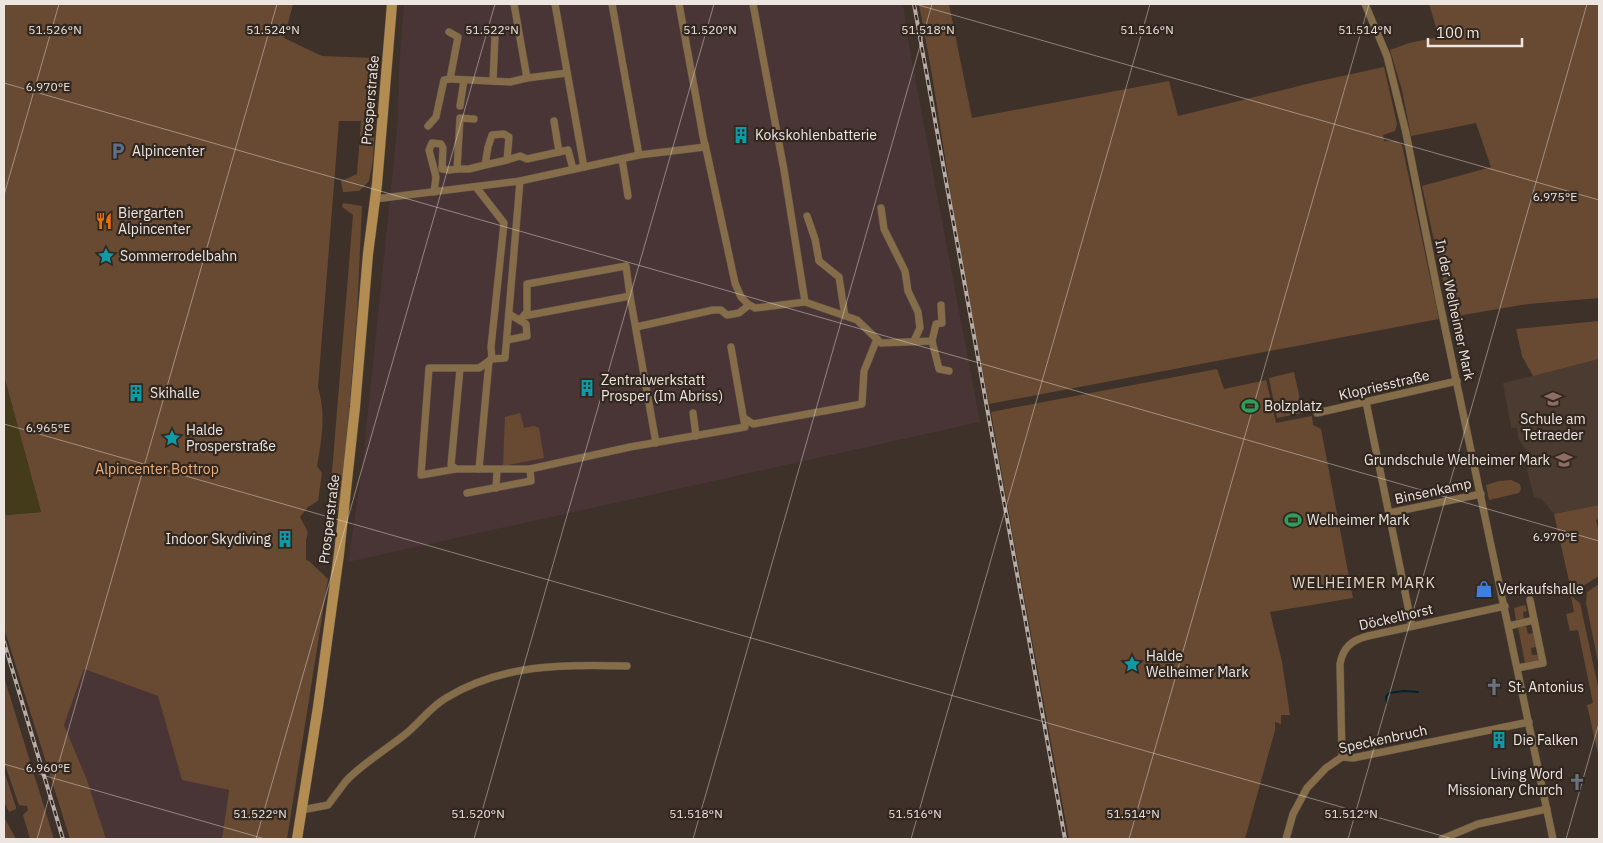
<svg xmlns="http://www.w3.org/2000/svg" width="1603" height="843" viewBox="0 0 1603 843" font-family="'IBM Plex Sans',sans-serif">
<rect width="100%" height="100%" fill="#3d3129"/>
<g fill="#4a3536">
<polygon points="404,4 903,4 909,46 980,422 348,562 362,469 386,238 398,119 399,69"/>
<polygon points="84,669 158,696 182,780 229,790 222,839 106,839 87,780 64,725"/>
</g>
<polygon fill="#4b3b30" points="1599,359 1599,505 1554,514 1541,499 1534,497 1527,471 1529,455 1518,438 1517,428 1511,428 1503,383"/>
<g fill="#684a32">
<path d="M4 4H293L284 38 322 56 375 58 378 61 373 160 369 181 359 191 343 192 341 181 357 174 361 121H339L318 387C326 414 322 438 317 466L322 473 318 501 308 507 300 517 308 532 306 541V560L309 561 328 579 287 839H222L229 790 182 780 158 696 84 669 64 725 87 780 106 839H70L4 628V508L6 515 41 512 4 376Z"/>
<polygon points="919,4 949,4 972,118 1169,81 1178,116 1315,82 1384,67 1397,124 1395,131 1383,135 1384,141 1396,141 1402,145 1439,319 989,404 959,246 932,75"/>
<polygon points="1429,4 1599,4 1599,298 1528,304 1451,317 1422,186 1491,167 1476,123 1411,136 1402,90 1390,50 1409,43 1439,37"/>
<polygon points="343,203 362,206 357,314 341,510 329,509 353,215 342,207"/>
<polygon points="1599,321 1599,359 1533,376 1522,356 1516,329"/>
<polygon points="1217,369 1224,389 1266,380 1276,423 1312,416 1313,425 1321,429 1353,598 1270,612 1282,662 1290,715 1281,715 1281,724 1275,722 1275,730 1245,839 1069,839 1014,542 991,412"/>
<polygon points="1294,372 1303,413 1277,418 1269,378"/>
<polygon points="520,413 524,428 534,426 539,428 544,458 503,466 505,417"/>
<polygon points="1511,480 1520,484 1521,489 1519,493 1489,500 1486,485 1499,481"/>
<polygon points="1599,505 1599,519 1596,520 1599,533 1599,576 1583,586 1571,590 1554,514"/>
<polygon points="1599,584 1599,667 1586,603 1587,592"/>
<polygon points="1571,596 1580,603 1599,691 1599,758 1587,705 1593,703 1578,630 1570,631 1566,614 1574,612"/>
<polygon points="1525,605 1527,611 1523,612 1524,619 1516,620 1514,608"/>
<polygon points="1526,626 1528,634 1533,633 1536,647 1531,648 1532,655 1538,655 1538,659 1537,661 1525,663 1518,627"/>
<polygon points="4,677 54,839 30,839 23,815 28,810 27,806 19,805 4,762"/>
<polygon points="4,771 16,807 16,809 9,812 4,802"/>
<polygon points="4,817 16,839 4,839"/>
</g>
<polygon fill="#443b1b" points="4,376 41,512 6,515 4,508"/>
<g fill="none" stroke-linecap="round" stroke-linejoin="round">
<polyline stroke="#01232e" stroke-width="2" points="1387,703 1386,697 1389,693 1404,691 1418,692"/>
<g stroke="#594e46" stroke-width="8">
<g id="minor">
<polyline points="514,4 527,78 567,73"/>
<polyline points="555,4 584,167"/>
<polyline points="612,4 639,155"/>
<polyline points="753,4 784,170 805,302 857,320 881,343 932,341 936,324 942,323 941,305"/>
<polyline points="1365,4 1387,56 1406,133 1440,304 1553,839"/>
<polyline points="488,29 495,36 493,81"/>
<polyline points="449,32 458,37 450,79 510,82 527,78"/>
<polyline points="460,106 464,80"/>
<polyline points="554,121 559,152"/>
<polyline points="428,126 436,117 444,80 450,79"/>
<polyline points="705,144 735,283 741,297 748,304 755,308 805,302"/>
<polyline points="622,159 628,196"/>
<polyline points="507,160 520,156 527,159 568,150 573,169"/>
<polyline points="457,169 469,169 485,165 488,147 492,135 504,134 509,137 507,160 485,165"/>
<polyline points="476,187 504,223 491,347 492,359"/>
<polyline points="434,192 436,177 429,150 432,143 441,144 443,148 442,169 449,170 457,169 460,118 474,119"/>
<polyline points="375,199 520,181 639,155 705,147 679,4"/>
<polyline points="881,208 884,229 905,271 908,291 918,312 920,328 914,341"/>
<polyline points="807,216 815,239 819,261 839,277 845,316"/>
<polyline points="630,296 656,443"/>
<polyline points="520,320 527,312 527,284 626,266 630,296 524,316"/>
<polyline points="636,327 713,310 721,310 727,315 739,313 749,305"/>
<polyline points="507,340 527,336 526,324 509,314"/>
<polyline points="932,341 939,369 949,371"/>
<polyline points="460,369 451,465 456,469 530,469 630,447 745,427 731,347"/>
<polyline points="1366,402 1412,626"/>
<polyline points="693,413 696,436"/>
<polyline points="1317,413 1457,381"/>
<polyline points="744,418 753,424 862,404 864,371 877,339"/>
<polyline points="456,469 421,475 429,368 479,368 492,359 505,358 520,181"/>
<polyline points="479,469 489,361"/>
<polyline points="496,488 497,470"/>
<polyline points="467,493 531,481 530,469"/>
<polyline points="1389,513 1481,494"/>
<polyline points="1509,626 1534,620"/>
<polyline points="1518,668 1543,663 1530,600"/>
<path d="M1342 757 1340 664C1343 647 1352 640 1368 636L1505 606"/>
<path d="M302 810 328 805C334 797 340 789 346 781 362 764 384 751 403 736 418 725 429 708 446 698 502 664 563 664 627 666"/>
<polyline points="1286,839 1293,814 1307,788 1326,768 1342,757 1353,758 1529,722"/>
<polyline points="1442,839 1478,824 1547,809"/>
</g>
</g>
<g stroke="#594e46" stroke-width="11">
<polyline id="secondary" points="297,839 318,707 339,554 355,407 368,254 377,184 392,4"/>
</g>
<use href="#minor" stroke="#856d49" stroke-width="7"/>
<use href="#secondary" stroke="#b28c50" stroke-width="10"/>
<g stroke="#b7ada7" stroke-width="4">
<g id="rail">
<polyline points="914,4 1065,839"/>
<polyline points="4,642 63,839"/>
</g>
</g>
<use href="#rail" stroke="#32271f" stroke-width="2" stroke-dasharray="5.5" stroke-linecap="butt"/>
</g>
<path fill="none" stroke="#ede5e0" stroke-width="1" stroke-opacity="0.45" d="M915 4 1599 200M4 83 1599 541M4 195 59 4M4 424 1453 839M4 764 265 839M37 839 277 4M256 839 495 4M474 839 714 4M693 839 932 4M911 839 1150 4M1129 839 1369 4M1348 839 1587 4M1566 839 1599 723"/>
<defs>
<g id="building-bare" transform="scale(1.35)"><path d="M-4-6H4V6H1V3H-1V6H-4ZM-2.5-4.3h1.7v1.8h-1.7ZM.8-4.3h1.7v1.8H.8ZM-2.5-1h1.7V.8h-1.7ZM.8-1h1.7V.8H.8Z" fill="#0f9aa8" stroke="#32271f" stroke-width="2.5" paint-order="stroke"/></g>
<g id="parking-bare" transform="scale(1.35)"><path d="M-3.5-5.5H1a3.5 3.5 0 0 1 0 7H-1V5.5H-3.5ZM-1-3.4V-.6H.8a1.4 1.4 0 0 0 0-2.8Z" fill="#5c6f8a" stroke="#32271f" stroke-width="2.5" paint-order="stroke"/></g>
<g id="restaurant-bare" transform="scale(1.35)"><path d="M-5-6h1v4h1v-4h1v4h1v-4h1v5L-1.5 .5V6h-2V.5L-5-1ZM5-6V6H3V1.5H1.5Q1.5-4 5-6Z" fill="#e8710a" stroke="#32271f" stroke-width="2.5" paint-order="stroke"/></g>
<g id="sight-bare" transform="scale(1.35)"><path d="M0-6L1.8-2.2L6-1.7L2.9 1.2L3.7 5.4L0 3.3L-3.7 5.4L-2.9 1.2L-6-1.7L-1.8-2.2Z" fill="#0f9aa8" stroke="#32271f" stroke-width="2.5" paint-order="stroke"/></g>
<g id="school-bare" transform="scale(1.35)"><path d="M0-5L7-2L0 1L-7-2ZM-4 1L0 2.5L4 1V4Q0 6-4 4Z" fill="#8d6e63" stroke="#32271f" stroke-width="2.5" paint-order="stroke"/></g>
<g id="stadium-bare" transform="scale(1.35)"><path d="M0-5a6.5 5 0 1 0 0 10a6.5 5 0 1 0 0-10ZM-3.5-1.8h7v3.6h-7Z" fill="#2e9e5b" stroke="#32271f" stroke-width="2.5" paint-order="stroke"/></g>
<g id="shop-bare" transform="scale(1.35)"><path d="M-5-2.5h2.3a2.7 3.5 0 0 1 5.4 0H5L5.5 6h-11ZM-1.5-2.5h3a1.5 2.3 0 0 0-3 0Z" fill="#3f7fe0" stroke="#32271f" stroke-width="2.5" paint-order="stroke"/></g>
<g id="church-bare" transform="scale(1.35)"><path d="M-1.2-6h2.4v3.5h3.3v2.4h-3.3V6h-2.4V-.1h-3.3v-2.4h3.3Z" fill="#6b7280" stroke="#32271f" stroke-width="2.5" paint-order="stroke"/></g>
</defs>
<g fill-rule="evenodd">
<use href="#building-bare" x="741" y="135"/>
<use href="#parking-bare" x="118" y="151"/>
<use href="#restaurant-bare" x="104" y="221"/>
<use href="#sight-bare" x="106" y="256"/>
<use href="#building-bare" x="587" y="388"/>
<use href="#building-bare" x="136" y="393"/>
<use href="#school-bare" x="1553" y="399"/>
<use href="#stadium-bare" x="1250" y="406"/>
<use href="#sight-bare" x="172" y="438"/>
<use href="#school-bare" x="1564" y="460"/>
<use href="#stadium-bare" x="1293" y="520"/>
<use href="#building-bare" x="285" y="539"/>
<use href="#shop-bare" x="1484" y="589"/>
<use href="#sight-bare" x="1132" y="664"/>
<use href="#church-bare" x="1494" y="687"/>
<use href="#building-bare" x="1499" y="740"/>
<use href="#church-bare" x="1577" y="782"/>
</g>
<g text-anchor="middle" stroke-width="4.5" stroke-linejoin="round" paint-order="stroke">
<g font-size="14" fill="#ede5e0" stroke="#32271f">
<text transform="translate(370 100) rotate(-85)" y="5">Prosperstraße</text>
<text transform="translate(1455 310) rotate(78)" y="5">In der Welheimer Mark</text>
<text transform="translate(1384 385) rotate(-13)" y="5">Klopriesstraße</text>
<text transform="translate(1433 491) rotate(-12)" y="5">Binsenkamp</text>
<text transform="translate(329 519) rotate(-83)" y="5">Prosperstraße</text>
<text transform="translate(1396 617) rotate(-13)" y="5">Döckelhorst</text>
<text transform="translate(1383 739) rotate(-12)" y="5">Speckenbruch</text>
</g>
<g font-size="14" fill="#ede5e0" stroke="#32271f" text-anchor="start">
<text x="755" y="140">Kokskohlenbatterie</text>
<text x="132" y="156">Alpincenter</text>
<text x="118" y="218">Biergarten<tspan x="118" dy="16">Alpincenter</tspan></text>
<text x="120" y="261">Sommerrodelbahn</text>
<text x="601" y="385">Zentralwerkstatt<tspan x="601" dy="16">Prosper (Im Abriss)</tspan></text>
<text x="150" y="398">Skihalle</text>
<text x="1264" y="411">Bolzplatz</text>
<text x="1553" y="424" text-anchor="middle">Schule am<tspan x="1553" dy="16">Tetraeder</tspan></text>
<text x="186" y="435">Halde<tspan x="186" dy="16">Prosperstraße</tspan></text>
<text x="1550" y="465" text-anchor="end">Grundschule Welheimer Mark</text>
<text x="1307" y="525">Welheimer Mark</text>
<text x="271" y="544" text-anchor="end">Indoor Skydiving</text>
<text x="1498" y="594">Verkaufshalle</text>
<text x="1146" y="661">Halde<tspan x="1146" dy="16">Welheimer Mark</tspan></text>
<text x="1508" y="692">St. Antonius</text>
<text x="1513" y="745">Die Falken</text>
<text x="1563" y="779" text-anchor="end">Living Word<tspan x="1563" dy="16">Missionary Church</tspan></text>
</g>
<g font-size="14" fill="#f0af7a" stroke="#32271f">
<text x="157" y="474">Alpincenter Bottrop</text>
</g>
<g font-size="15" letter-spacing="1" fill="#e2d3c8" stroke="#32271f">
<text x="1364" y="588">WELHEIMER MARK</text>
</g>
</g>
<g font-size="12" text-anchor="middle" fill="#ede5e0" stroke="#32271f" stroke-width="4.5" stroke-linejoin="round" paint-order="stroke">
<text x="55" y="34">51.526°N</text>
<text x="273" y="34">51.524°N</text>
<text x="492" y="34">51.522°N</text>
<text x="710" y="34">51.520°N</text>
<text x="928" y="34">51.518°N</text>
<text x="1147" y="34">51.516°N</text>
<text x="1365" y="34">51.514°N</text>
<text x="48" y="91">6.970°E</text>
<text x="1555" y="201">6.975°E</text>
<text x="48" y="432">6.965°E</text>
<text x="1555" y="541">6.970°E</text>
<text x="48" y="772">6.960°E</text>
<text x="260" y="818">51.522°N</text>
<text x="478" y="818">51.520°N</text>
<text x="696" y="818">51.518°N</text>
<text x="915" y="818">51.516°N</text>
<text x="1133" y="818">51.514°N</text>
<text x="1351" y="818">51.512°N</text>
</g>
<rect width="1603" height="843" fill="none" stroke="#ede5e0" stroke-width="10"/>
<path d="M1428 38v8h94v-8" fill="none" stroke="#ede5e0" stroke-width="2.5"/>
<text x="1436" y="38" font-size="15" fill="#ede5e0" stroke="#32271f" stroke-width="4" paint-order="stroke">100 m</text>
</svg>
